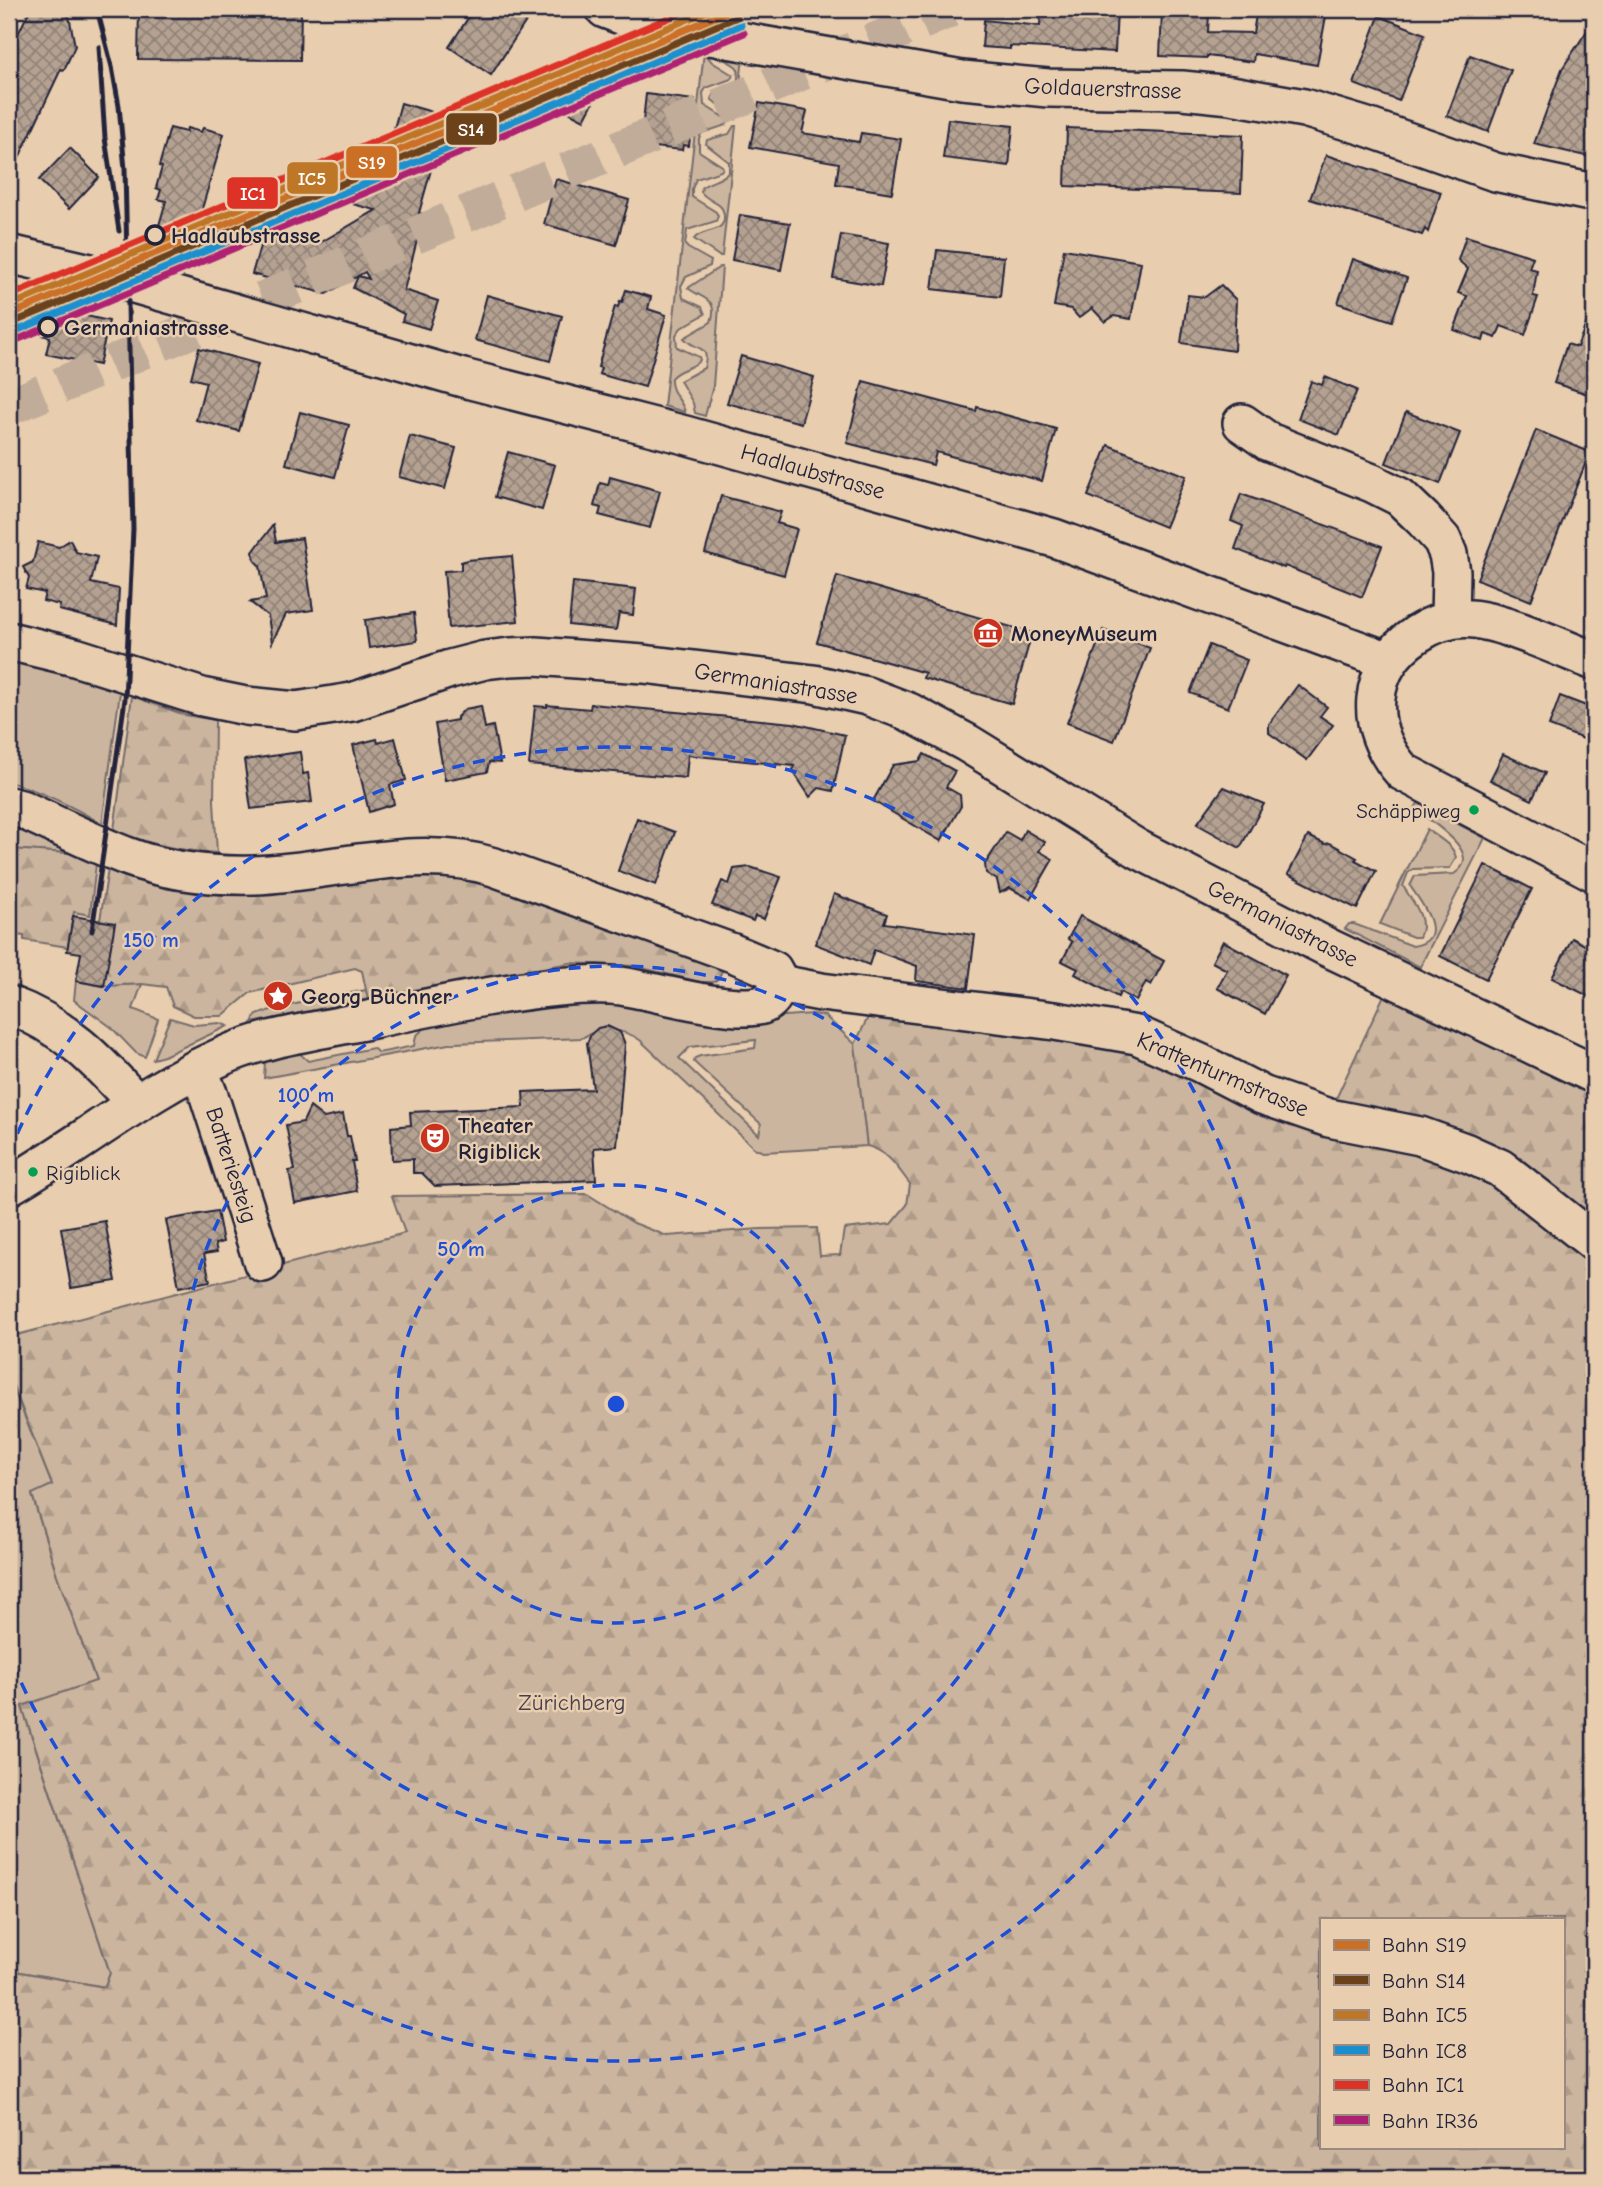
<svg xmlns="http://www.w3.org/2000/svg" width="1603" height="2187" viewBox="0 0 1603 2187" font-family="'Comic Neue',sans-serif">
<defs>
<pattern id="forest-firs" width="22" height="20" patternUnits="userSpaceOnUse" patternTransform="scale(1.75)"><rect width="22" height="20" fill="#cbb59e"/><path d="M5 1l3.5 6h-7zM16 11l3.5 6h-7z" fill="#ae9b89"/></pattern>
<pattern id="building-cross-hatch" width="8" height="8" patternUnits="userSpaceOnUse" patternTransform="scale(1.75)"><rect width="8" height="8" fill="#b4a191"/><path d="M0 0l8 8M0 8l8-8" fill="none" stroke="#928378"/></pattern>
</defs>
<rect width="100%" height="100%" fill="#e8ceaf"/>
<filter id="ink" filterUnits="userSpaceOnUse"><feTurbulence type="fractalNoise" baseFrequency=".0143" numOctaves="2"/><feDisplacementMap in="SourceGraphic" scale="14" xChannelSelector="R" yChannelSelector="G"/><feConvolveMatrix kernelMatrix="1 2 1 2 8 2 1 2 1" color-interpolation-filters="sRGB"/></filter>
<g filter="url(#ink)">
<g fill="#cbb59e" stroke="#766c6c" stroke-width="2" fill-rule="evenodd">
<path d="M704 52 712 62 733 75 731 79 706 88 703 93 704 105 726 119 728 122 726 125 702 133 699 138V151L722 166 723 168 721 171 696 179 692 189V197L716 212 718 216 716 221 687 230 685 245 688 248 711 261 710 266 686 277 681 286 683 298 702 307 705 314 681 328 676 335 677 347 699 357 700 360C693 369 679 368 671 378 670 394 682 399 685 412L664 406Z"/>
<path d="M719 55 743 57 736 119 711 99 714 93 736 85C744 62 732 67 719 55Z"/>
<path d="M734 126H736L722 256H719L694 239C701 228 725 234 724 217 724 213 723 209 720 206 714 201 706 199 701 192L702 187C711 181 722 180 729 172V162L706 144 707 140 729 134Z"/>
<path d="M720 267H722L713 386 705 416 695 413 693 403 680 381 704 368C711 343 696 352 684 338L711 322C719 298 703 300 688 288Z"/>
<path d="M9 661 40 667 120 692 102 824C72 806 43 792 9 782Z"/>
<path d="M1418 803 1485 838 1420 967 1345 929 1349 924H1354L1413 946C1451 940 1422 903 1410 886L1415 876 1454 874C1487 853 1429 822 1415 808Z"/>
<polygon points="9,824 72,851 67,853 9,849"/>
<path d="M1427 829C1437 837 1454 845 1456 858L1450 868 1413 869 1408 873 1403 886C1412 901 1429 919 1419 937H1413L1380 924Z"/>
<polygon points="76,981 104,986 142,984 133,1009 158,1019 145,1057 136,1053 111,1027 74,1000"/>
<polygon points="366,990 368,999 252,1023 254,1018 257,1015 276,1008"/>
<path d="M589 1001 755 1018 813 1014 825 1016 855 1044 867 1146 763 1152 754 1148 640 1040C623 1028 599 1027 582 1038L454 1043 264 1078 265 1061 269 1056 297 1051 308 1061 373 1048 378 1053 414 1046 416 1036 429 1024 551 1003ZM756 1040 755 1048 700 1056 695 1058 694 1062 761 1124 759 1135 679 1058 690 1047Z"/>
<polygon points="170,1018 194,1025 220,1023 228,1026 164,1056 153,1059"/>
<polygon points="9,1378 52,1485 32,1495 57,1575 96,1681 22,1707 110,1973 105,1987 9,1970"/>
</g>
<g fill="url(#forest-firs)" stroke="#766c6c" stroke-width="2" fill-rule="evenodd">
<path d="M132 696 185 715 215 720 214 801 217 853C182 851 146 845 114 830Z"/>
<polygon points="9,849 67,853 72,851 96,864 90,915 74,912 68,947 24,940 24,936 9,934"/>
<polygon points="108,869 123,876 171,889 210,894 256,893 401,875 459,873 723,969 718,979 713,982 701,982 633,966 570,963 368,999 362,971 355,968 250,993 222,1016 194,1016 173,1006 166,987 142,984 104,986 114,923 100,920"/>
<path d="M1384 995 1594 1094V2178H9V1970L105 1987 110 1973 22 1706 96 1681 57 1575 32 1494 52 1485 9 1375V1337L405 1233 392 1196 587 1194 634 1223 667 1236 760 1229 817 1228 820 1256 840 1255 844 1229 891 1224 907 1205 910 1184C897 1167 888 1151 867 1146L855 1044 870 1013 1033 1034 1143 1054 1322 1129ZM1321 1919H1563V2147H1321Z"/>
</g>
<g fill="url(#building-cross-hatch)" stroke="#22223b" stroke-width="2">
<polygon points="30,9 54,9 69,16 75,46 64,70 61,69 9,179 9,53"/>
<polygon points="139,9 301,9 300,60 138,59"/>
<polygon points="474,9 534,9 491,75 449,47"/>
<polygon points="1041,9 1117,9 1115,52 1010,46 1010,49 982,47 984,20 1040,26"/>
<polygon points="1170,9 1202,9 1201,13 1209,13 1208,32 1253,33 1257,9 1305,9 1309,13 1326,16 1317,65 1254,54 1253,62 1207,56 1207,58 1160,56 1162,12 1169,12"/>
<polygon points="1379,16 1425,34 1399,101 1354,84"/>
<polygon points="1594,20 1594,158 1534,144 1562,69"/>
<polygon points="1470,55 1511,70 1488,132 1447,116"/>
<polygon points="562,58 605,80 584,120 541,98"/>
<polygon points="646,94 695,100 689,146 683,145 682,150 645,146 646,141 641,140"/>
<polygon points="401,103 446,116 419,213 424,214 404,290 438,301 429,329 402,321 404,314 353,288 358,276 369,279 365,272 326,294 252,274 265,229 318,244 376,210 325,197 334,162 393,132"/>
<polygon points="759,103 807,111 802,133 859,142 861,133 901,139 892,193 836,184 839,163 750,147"/>
<polygon points="948,119 1013,126 1009,166 943,158"/>
<polygon points="170,128 186,132 187,128 201,132 203,128 224,134 186,263 151,253 166,201 158,199 161,190 156,188 162,167 159,166"/>
<polygon points="1067,128 1243,135 1241,193 1065,186"/>
<polygon points="70,148 99,177 69,209 39,180"/>
<polygon points="1326,155 1441,192 1428,232 1425,229 1422,235 1310,199"/>
<polygon points="556,179 629,200 616,245 544,224"/>
<polygon points="740,215 790,223 781,270 732,260"/>
<polygon points="841,235 889,243 881,286 833,278"/>
<polygon points="1466,236 1533,257 1529,268 1537,270 1533,296 1538,297 1525,335 1501,326 1496,338 1485,334 1483,341 1454,330 1467,296 1458,293 1468,269 1458,260"/>
<polygon points="1064,249 1141,262 1131,319 1114,316 1105,322 1092,308 1079,318 1071,309 1054,306"/>
<polygon points="937,250 1004,257 1000,297 932,289"/>
<polygon points="1353,259 1407,278 1392,321 1338,303"/>
<polygon points="1221,285 1236,300 1234,351 1181,343 1188,295 1205,297"/>
<polygon points="626,290 651,297 648,309 666,315 645,387 599,374 601,368 598,367 615,306 618,307 620,301 622,302"/>
<polygon points="487,295 562,316 550,361 475,340"/>
<polygon points="1593,306 1594,306 1594,396 1554,383 1567,344 1577,347"/>
<polygon points="46,307 109,321 99,365 46,354 50,337 41,335"/>
<polygon points="199,348 258,364 239,431 196,420 206,382 191,378"/>
<polygon points="741,356 814,377 801,423 727,403"/>
<polygon points="1325,377 1357,390 1339,435 1298,419 1311,381 1322,385"/>
<polygon points="863,381 976,411 977,407 1056,429 1042,481 936,452 933,465 847,443"/>
<polygon points="300,412 349,425 335,477 286,464"/>
<polygon points="1406,412 1460,433 1440,484 1386,463"/>
<polygon points="1536,430 1590,452 1531,601 1477,579"/>
<polygon points="410,436 456,448 445,489 399,477"/>
<polygon points="1108,445 1186,476 1165,527 1088,496"/>
<polygon points="508,452 555,465 542,510 495,497"/>
<polygon points="610,477 660,491 650,528 599,515 601,508 594,506 600,483 608,485"/>
<polygon points="1241,494 1382,546 1362,597 1285,566 1284,568 1235,549 1243,526 1231,521"/>
<polygon points="721,496 781,512 777,523 797,529 784,575 705,553"/>
<polygon points="273,525 276,542 302,538 313,610 286,614 272,643 268,616 250,602 266,599 260,566 255,561 253,552"/>
<polygon points="70,540 76,552 97,557 91,583 119,589 117,625 59,610 60,605 43,601 45,593 26,589 29,578 23,567 33,562 38,542 59,547"/>
<polygon points="512,556 518,621 449,628 444,571 461,570 461,562 467,560"/>
<polygon points="837,576 1032,633 1012,704 923,678 925,673 817,642"/>
<polygon points="573,582 636,589 633,615 619,613 616,630 569,625"/>
<polygon points="414,613 417,641 369,648 365,620"/>
<polygon points="1103,630 1150,648 1114,741 1067,723"/>
<polygon points="1209,645 1247,660 1228,708 1190,693"/>
<polygon points="1298,685 1327,707 1320,716 1333,725 1307,760 1269,733 1269,724"/>
<polygon points="1560,696 1594,709 1594,743 1549,726"/>
<polygon points="591,704 793,723 845,735 833,791 819,788 810,797 793,771 794,766 688,755 686,778 529,765 535,706 547,707 547,705 590,709"/>
<polygon points="481,706 485,728 493,726 500,763 489,762 487,772 445,780 435,724 457,720 457,717 465,709"/>
<polygon points="395,738 406,780 390,785 394,804 369,812 353,745 377,739 378,743"/>
<polygon points="300,752 303,774 308,773 312,802 251,809 244,760"/>
<polygon points="924,754 955,771 946,787 960,795 961,806 941,841 873,801 893,765 920,761"/>
<polygon points="1503,754 1545,773 1532,800 1490,780"/>
<polygon points="1224,787 1264,804 1240,848 1197,824"/>
<polygon points="637,818 675,832 656,885 618,871"/>
<polygon points="1025,830 1045,842 1039,851 1053,859 1030,899 1010,888 1000,893 997,880 986,873 985,864 1006,832 1020,840"/>
<polygon points="1308,836 1325,844 1330,843 1357,858 1355,860 1376,871 1357,909 1288,874"/>
<polygon points="1485,865 1532,889 1486,979 1440,956"/>
<polygon points="750,867 781,877 764,919 755,916 753,921 712,905 722,881 729,884 734,869"/>
<polygon points="834,894 887,914 884,923 975,935 968,988 916,981 917,966 874,950 869,965 815,944"/>
<polygon points="73,916 115,923 104,986 76,981 81,953 67,951"/>
<polygon points="1080,916 1164,961 1151,985 1146,982 1136,1001 1120,992 1118,997 1075,974 1078,969 1062,961 1072,942 1068,939"/>
<polygon points="1572,938 1594,950 1594,999 1552,978"/>
<polygon points="1223,941 1286,975 1265,1014 1217,988 1227,970 1212,962"/>
<polygon points="607,1026 620,1032 625,1044 617,1146 594,1148 596,1180 435,1186 422,1173 413,1173 413,1159 392,1160 391,1127 411,1125 410,1112 524,1107 523,1092 593,1089 587,1043 591,1034 598,1028"/>
<polygon points="310,1107 324,1118 343,1114 347,1136 350,1136 355,1161 352,1161 357,1191 295,1203 289,1171 295,1170 286,1125 303,1122"/>
<polygon points="217,1211 223,1242 215,1244 217,1252 204,1254 210,1281 179,1287 166,1220"/>
<polygon points="105,1221 116,1281 71,1288 61,1228"/>
</g>
<g fill="none" stroke-linecap="round" stroke-linejoin="round">
<polyline stroke="#c0ac98" stroke-width="37" stroke-dasharray="37 18" stroke-linecap="butt" points="9,407 951,9"/>
<g stroke="#22223b" stroke-width="42">
<g id="minor">
<polyline points="605,9 642,23 670,29 962,80 1048,88 1182,90 1231,95 1304,108 1364,126 1495,172 1594,193"/>
<polyline points="9,254 120,280 463,378 685,435 1054,538 1389,661"/>
<polyline points="1242,423 1269,442 1372,483 1400,497 1423,519 1442,540 1448,554 1451,572 1450,620"/>
<polyline points="9,641 75,657 202,697 246,706 296,711 352,702 450,669 485,660 510,657 536,656 643,664 814,684 867,696 909,712 967,743 1138,849 1327,947 1594,1074"/>
<path d="M1594 661C1561 648 1507 623 1473 619 1453 617 1434 623 1417 634 1366 668 1363 728 1403 772L1594 872"/>
<path d="M9 806 21 809C57 825 92 843 129 857 169 872 213 876 255 875 335 872 416 843 494 867L733 953 773 970 779 981C777 991 773 1001 762 1005 731 1014 655 991 621 986 600 983 578 985 557 987 489 994 421 1009 354 1023 310 1032 262 1038 221 1057 147 1090 80 1145 9 1186"/>
<polyline points="779,984 821,992 1055,1021 1137,1035 1200,1063 1262,1095 1329,1118 1420,1136 1467,1153 1500,1168 1594,1242"/>
<path d="M9 1005C64 1025 98 1061 136 1103"/>
<polyline points="198,1068 209,1096 263,1263"/>
</g>
</g>
<use href="#minor" stroke="#e8ceaf" stroke-width="37"/>
<g stroke="#22223b" stroke-width="5">
<polyline points="99,47 105,138 119,231"/>
<polyline points="92,931 125,699 133,529 125,169 119,106 112,67 97,9"/>
</g>
<g stroke="#e8ceaf" stroke-width="12">
<polyline id="rail-1" points="9,315 734,9"/>
</g>
<g stroke="#e8ceaf" stroke-width="12">
<polyline id="rail-2" points="12,323 737,17"/>
</g>
<g stroke="#e8ceaf" stroke-width="12">
<polyline id="rail-3" points="9,306 712,9"/>
</g>
<g stroke="#e8ceaf" stroke-width="12">
<polyline id="rail-4" points="16,331 741,25"/>
</g>
<g stroke="#e8ceaf" stroke-width="12">
<polyline id="rail-5" points="9,296 690,9"/>
</g>
<g stroke="#e8ceaf" stroke-width="12">
<polyline id="rail-6" points="19,339 744,33"/>
</g>
<use href="#rail-1" stroke="#cb6f25" stroke-width="7"/>
<use href="#rail-2" stroke="#6c421b" stroke-width="7"/>
<use href="#rail-3" stroke="#be7627" stroke-width="7"/>
<use href="#rail-4" stroke="#1a8fce" stroke-width="7"/>
<use href="#rail-5" stroke="#dd3327" stroke-width="7"/>
<use href="#rail-6" stroke="#ae2071" stroke-width="7"/>
</g>
</g>
<g fill="none" stroke="#1d4ed8" stroke-width="3.5" stroke-dasharray="12 9">
<circle cx="616" cy="1404" r="219"/>
<circle cx="616" cy="1404" r="438"/>
<path d="M9 1153A657 657 0 1 1 9 1655"/>
</g>
<defs>
<g id="museum-disc" transform="scale(1.575)"><circle r="9.5" fill="#c8321e" stroke="#e8ceaf"/><path d="M0-6L6-3V-2H-6V-3ZM-5-1h2V3h-2ZM-1-1h2V3h-2ZM3-1h2V3H3ZM-6 4H6V6H-6Z" fill="#fff"/></g>
<g id="sight-disc" transform="scale(1.575)"><circle r="9.5" fill="#c8321e" stroke="#e8ceaf"/><path d="M0-6L1.8-2.2L6-1.7L2.9 1.2L3.7 5.4L0 3.3L-3.7 5.4L-2.9 1.2L-6-1.7L-1.8-2.2Z" fill="#fff"/></g>
<g id="theatre-disc" transform="scale(1.575)"><circle r="9.5" fill="#c8321e" stroke="#e8ceaf"/><path d="M-5-5.5Q0-4 5-5.5V0Q5 5 0 6Q-5 5-5 0ZM-3.3-2.5H-1v1.5H-3.3ZM1-2.5H3.3v1.5H1ZM-2.8 1Q0 5.5 2.8 1Z" fill="#fff"/></g>
</defs>
<g fill-rule="evenodd">
<use href="#museum-disc" x="988" y="633"/>
<use href="#sight-disc" x="278" y="996"/>
<use href="#theatre-disc" x="435" y="1138"/>
</g>
<g fill="#e8ceaf" stroke="#22223b" stroke-width="3.5">
<circle cx="155" cy="235" r="9"/>
<circle cx="48" cy="327" r="9"/>
</g>
<g fill="#029f50" stroke="#e8ceaf" stroke-width="2.5">
<circle cx="1474" cy="810" r="6"/>
<circle cx="33" cy="1172" r="6"/>
</g>
<g text-anchor="middle" stroke-width="5" stroke-linejoin="round" paint-order="stroke">
<g font-size="21" fill="#22223b" stroke="#e8ceaf" text-anchor="end">
<text x="1461" y="818">Schäppiweg</text>
<text x="46" y="1180" text-anchor="start">Rigiblick</text>
</g>
<g font-size="23" fill="#22223b" stroke="#e8ceaf">
<text transform="translate(1103 88) rotate(2)" y="8">Goldauerstrasse</text>
<text transform="translate(813 471) rotate(16)" y="8">Hadlaubstrasse</text>
<text transform="translate(776 683) rotate(9)" y="8">Germaniastrasse</text>
<text transform="translate(1283 923) rotate(27)" y="8">Germaniastrasse</text>
<text transform="translate(1223 1074) rotate(23)" y="8">Krattenturmstrasse</text>
<text transform="translate(232 1165) rotate(72)" y="8">Batteriesteig</text>
</g>
<g font-size="23" font-weight="bold" fill="#22223b" stroke="#e8ceaf" text-anchor="start">
<text x="171" y="243">Hadlaubstrasse</text>
<text x="64" y="335">Germaniastrasse</text>
</g>
<g font-size="23" font-weight="bold" fill="#22223b" stroke="#e8ceaf" text-anchor="start">
<text x="1011" y="641">MoneyMuseum</text>
<text x="301" y="1004">Georg Büchner</text>
<text x="458" y="1133">Theater<tspan x="458" dy="26">Rigiblick</tspan></text>
</g>
<g font-size="23" fill="#443f4f" stroke="#e8ceaf">
<text x="572" y="1710">Zürichberg</text>
</g>
</g>
<circle cx="616" cy="1404" r="10" fill="#1d4ed8" stroke="#e8ceaf" stroke-width="3.5"/>
<g font-size="21" text-anchor="middle" font-weight="bold" fill="#1d4ed8" stroke="#e8ceaf" stroke-width="5" stroke-linejoin="round" paint-order="stroke">
<text x="151" y="947">150 m</text>
<text x="306" y="1102">100 m</text>
<text x="461" y="1256">50 m</text>
</g>
<g stroke="#e8ceaf" stroke-width="2.5">
<rect x="445" y="112" width="53" height="34" rx="7" fill="#6c421b"/>
<rect x="345" y="145" width="53" height="34" rx="7" fill="#cb6f25"/>
<rect x="286" y="161" width="53" height="34" rx="7" fill="#be7627"/>
<rect x="226" y="176" width="53" height="34" rx="7" fill="#dd3327"/>
</g>
<g font-size="19" text-anchor="middle" font-weight="bold" fill="#fff">
<text x="471" y="136">S14</text>
<text x="372" y="169">S19</text>
<text x="312" y="185">IC5</text>
<text x="253" y="200">IC1</text>
</g>
<rect width="1603" height="2187" fill="none" stroke="#e8ceaf" stroke-width="35"/>
<rect x="18" y="18" width="1568" height="2152" fill="none" stroke="#22223b" stroke-width="2.5" filter="url(#ink)"/>
<rect x="1320" y="1918" width="245" height="231" fill="#e8ceaf" stroke="#998981" stroke-width="2"/>
<rect x="1334" y="1940" width="35" height="10" fill="#cb6f25" stroke="#998981" stroke-width="2"/>
<text x="1382" y="1952" font-size="21" fill="#22223b">Bahn S19</text>
<rect x="1334" y="1975" width="35" height="10" fill="#6c421b" stroke="#998981" stroke-width="2"/>
<text x="1382" y="1988" font-size="21" fill="#22223b">Bahn S14</text>
<rect x="1334" y="2010" width="35" height="10" fill="#be7627" stroke="#998981" stroke-width="2"/>
<text x="1382" y="2022" font-size="21" fill="#22223b">Bahn IC5</text>
<rect x="1334" y="2045" width="35" height="10" fill="#1a8fce" stroke="#998981" stroke-width="2"/>
<text x="1382" y="2058" font-size="21" fill="#22223b">Bahn IC8</text>
<rect x="1334" y="2080" width="35" height="10" fill="#dd3327" stroke="#998981" stroke-width="2"/>
<text x="1382" y="2092" font-size="21" fill="#22223b">Bahn IC1</text>
<rect x="1334" y="2115" width="35" height="10" fill="#ae2071" stroke="#998981" stroke-width="2"/>
<text x="1382" y="2128" font-size="21" fill="#22223b">Bahn IR36</text>
</svg>
